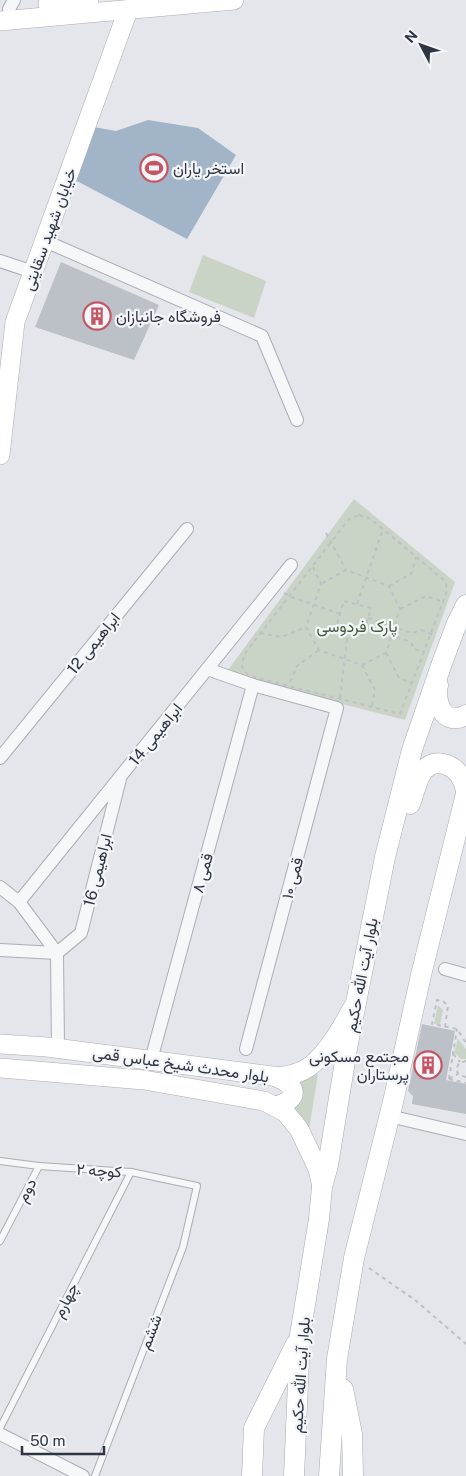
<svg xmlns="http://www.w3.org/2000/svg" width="466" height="1476" viewBox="0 0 466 1476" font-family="'Public Sans',Vazirmatn,sans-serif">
<rect width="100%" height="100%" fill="#e4e6eb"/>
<g fill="#c9d4c6">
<polygon points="203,255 266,281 254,318 189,292"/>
<polygon points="354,499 455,582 405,720 225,674"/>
<polygon points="438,1005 443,1010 440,1025 434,1024"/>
<polygon points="458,1039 466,1049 466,1059 461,1059 454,1053"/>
<polygon points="318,1074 309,1129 294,1110 297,1102 297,1082"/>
</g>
<polygon fill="#a2b4c7" points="148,120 198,128 236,155 187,239 75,180 94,127 116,131"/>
<g fill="#bcc0c7">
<polygon points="61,262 159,305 134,360 35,327"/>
<polygon points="422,1024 455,1031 446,1080 466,1084 466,1114 412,1104 413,1096 408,1091"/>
</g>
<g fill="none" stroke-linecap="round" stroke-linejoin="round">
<g stroke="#a9adb5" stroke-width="8">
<g id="lane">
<polyline points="0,1161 39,1166 131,1172 197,1186 183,1247 95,1476"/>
<polyline points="0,1241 39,1166"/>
<polyline points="0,1428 131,1172"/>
</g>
</g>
<g stroke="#a9adb5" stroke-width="14">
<g id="street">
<polyline points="9,9 14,0"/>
<polyline points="45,241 262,336 297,420"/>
<polyline points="0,261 33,272"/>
<polyline points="207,669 253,685 337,708 246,1049"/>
<polyline points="0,758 187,529"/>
<polyline points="0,887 19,902 57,953 58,1048"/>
<polyline points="19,902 291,565"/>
<polyline points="0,950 57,953 81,933 120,779"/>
<polyline points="445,969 466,975"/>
<polyline points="151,1060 253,685"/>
<polyline points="389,1116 466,1134"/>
<polyline points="0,1434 83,1476"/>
</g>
</g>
<g stroke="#a9adb5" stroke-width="20">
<g id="secondary">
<polyline points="48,4 89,0"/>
<polyline points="0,21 234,0"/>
<polyline points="0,455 15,322 128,10"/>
<path d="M0 1044 47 1047 280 1077C287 1076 295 1074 302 1071 324 1061 342 1027 353 1007"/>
<polyline points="0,1068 144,1080 264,1101 285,1112 299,1129 318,1169 322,1187"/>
<path d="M276 1106C300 1099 298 1086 276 1077"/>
</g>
</g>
<g stroke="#a4abb5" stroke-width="21">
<g id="primary">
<path d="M438 685C434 703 444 727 466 715"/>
<path d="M410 804C414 794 416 783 421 774 432 756 454 763 462 779 464 782 465 787 466 790"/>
<polyline points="343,1389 352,1434 353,1476"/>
<polyline points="252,1476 254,1428 296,1344"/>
<polyline points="294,1476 300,1335 319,1219 322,1187 328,1165 348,1043 385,857 412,750 442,663 457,623 466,605"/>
<polyline points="329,1476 337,1359 354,1258 393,1102 421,975 466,794"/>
</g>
</g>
<g stroke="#bec0c6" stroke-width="2" stroke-dasharray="4 4" stroke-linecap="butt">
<polygon points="359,515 371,519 446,582 447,591 400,714 257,678 248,675 242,667 244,655 249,648 349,519"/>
<polyline points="326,533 346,570"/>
<polyline points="313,567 321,584 306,627 319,650 362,665 386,653 400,609 389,586 346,570 321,584"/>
<polyline points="389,586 412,573 416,557"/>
<polyline points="284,593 289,596 340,614"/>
<polygon points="344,601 371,608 363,635 336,627"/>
<polyline points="357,604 383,529"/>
<polyline points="400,609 426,596 443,602"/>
<polyline points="368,618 412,633 421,630 436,636"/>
<polyline points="366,627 411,642 414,649 424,652"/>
<polyline points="260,633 282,637 306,627"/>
<polyline points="386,653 399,678 412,683"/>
<polyline points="362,665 375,690 372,707"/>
<polyline points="290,682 297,666 319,650"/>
<polyline points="340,698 348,631"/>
<polyline points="445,1027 448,1006 443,1001 437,1000 432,1024 457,1029 466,1043"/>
<polyline points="453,1054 460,1062"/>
<polyline points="466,1061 459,1063 456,1070 459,1075 466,1077"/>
<polyline points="449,1079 457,1029"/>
<polyline points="449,1079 466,1083"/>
<polyline points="449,1079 458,1074"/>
<polyline points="369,1268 415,1300 466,1344"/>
</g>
<use href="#lane" stroke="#f6f7f9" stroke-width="6"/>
<use href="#street" stroke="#f6f7f9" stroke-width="12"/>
<use href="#secondary" stroke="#fff" stroke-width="19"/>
<use href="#primary" stroke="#fff" stroke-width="20"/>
</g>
<defs>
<g id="stadium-ring" transform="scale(1.4375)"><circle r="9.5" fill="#f4f5f8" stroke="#c45563" stroke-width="1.5"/><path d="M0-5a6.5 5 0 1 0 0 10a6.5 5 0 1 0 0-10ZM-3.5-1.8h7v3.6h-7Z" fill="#c45563"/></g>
<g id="building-ring" transform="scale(1.4375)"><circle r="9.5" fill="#f4f5f8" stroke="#c45563" stroke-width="1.5"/><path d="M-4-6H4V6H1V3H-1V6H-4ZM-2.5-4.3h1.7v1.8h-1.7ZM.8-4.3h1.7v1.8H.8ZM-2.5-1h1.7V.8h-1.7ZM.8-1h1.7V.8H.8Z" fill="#c45563"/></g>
</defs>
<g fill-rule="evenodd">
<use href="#stadium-ring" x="154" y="168"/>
<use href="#building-ring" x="97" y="316"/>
<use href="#building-ring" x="428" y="1065"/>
</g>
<g text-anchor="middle" stroke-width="4.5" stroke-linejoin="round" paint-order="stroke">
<g font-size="16" fill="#2d3442" stroke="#f4f5f8" text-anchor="start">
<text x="173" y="174">استخر یاران</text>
<text x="116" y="322">فروشگاه جانبازان</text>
<text x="409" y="1062" text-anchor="end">مجتمع مسکونی<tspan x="409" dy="18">پرستاران</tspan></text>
</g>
<g font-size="16" fill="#2d3442" stroke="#f4f5f8">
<text transform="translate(49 229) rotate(-70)" y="6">خیابان شهید سقایتی</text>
<text transform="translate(93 643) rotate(-51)" y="6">ابراهیمی 12</text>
<text transform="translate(155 734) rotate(-51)" y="6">ابراهیمی 14</text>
<text transform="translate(97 870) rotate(-76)" y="6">ابراهیمی 16</text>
<text transform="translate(202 873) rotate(-75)" y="6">قمی ۸</text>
<text transform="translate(292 878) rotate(-75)" y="6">قمی ۱۰</text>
<text transform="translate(361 975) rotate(-79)" y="6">بلوار آیت الله حکیم</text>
<text transform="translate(181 1064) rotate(8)" y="6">بلوار محدث شیخ عباس قمی</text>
<text transform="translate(99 1170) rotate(4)" y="6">کوچه ۲</text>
<text transform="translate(26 1190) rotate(-63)" y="6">دوم</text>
<text transform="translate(65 1300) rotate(-63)" y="6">چهارم</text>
<text transform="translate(150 1332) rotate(-69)" y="6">ششم</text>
<text transform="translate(300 1375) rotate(-86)" y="6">بلوار آیت الله حکیم</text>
</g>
<g font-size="16" fill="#415c3b" stroke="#f4f5f8">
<text x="357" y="632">پارک فردوسی</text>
</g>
</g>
<g transform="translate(421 45) rotate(311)" stroke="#f4f5f8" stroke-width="4" paint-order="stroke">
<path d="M0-4L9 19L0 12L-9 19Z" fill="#2d3442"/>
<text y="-8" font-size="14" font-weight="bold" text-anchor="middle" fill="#2d3442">N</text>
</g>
<path d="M22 1446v8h82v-8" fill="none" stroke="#2d3442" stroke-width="2.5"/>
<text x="30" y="1446" font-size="15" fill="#2d3442" stroke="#f4f5f8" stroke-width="4" paint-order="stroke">50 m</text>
</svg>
